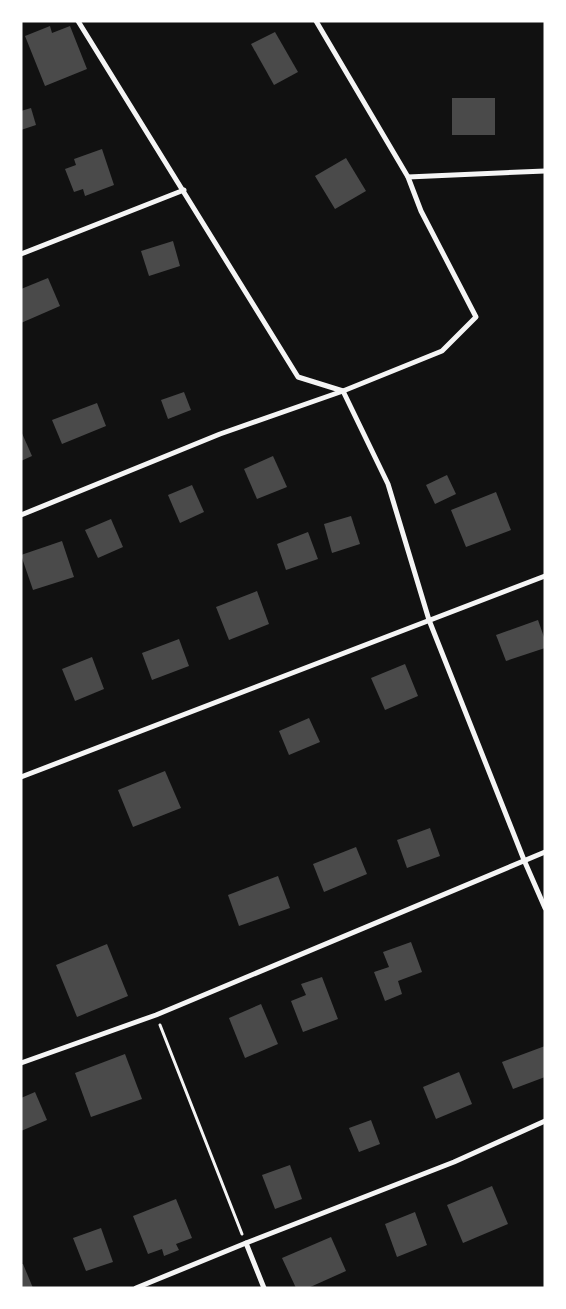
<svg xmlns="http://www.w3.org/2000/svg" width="566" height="1309" viewBox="0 0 566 1309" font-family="Arial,sans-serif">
<rect width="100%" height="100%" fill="#111"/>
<g fill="#4a4a4a">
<polygon points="50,26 52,33 70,26 87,69 45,86 25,36"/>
<polygon points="275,32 298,72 274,85 251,44"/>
<rect x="452" y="98" width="43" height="37"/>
<polygon points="31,108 36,125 21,130 21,111"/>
<polygon points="102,149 114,185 85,196 83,189 74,192 65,169 76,165 74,159"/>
<polygon points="346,158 366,191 335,209 315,176"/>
<polygon points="173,241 180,266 149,276 141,251"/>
<polygon points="48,278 60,306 21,323 21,289"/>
<polygon points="184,392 191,410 168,419 161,400"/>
<polygon points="97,403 106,426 62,444 52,420"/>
<polygon points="21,431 32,456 21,461"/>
<polygon points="273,456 287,487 257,499 244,469"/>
<polygon points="447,475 456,494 435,504 426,485"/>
<polygon points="192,485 204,512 180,523 168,495"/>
<polygon points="496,492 511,530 466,547 451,510"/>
<polygon points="351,516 360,544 332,553 324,524"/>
<polygon points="111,519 123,547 98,558 85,530"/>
<polygon points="308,532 318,559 286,570 277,544"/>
<polygon points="62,541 74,577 33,590 21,555"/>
<polygon points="257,591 269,624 229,640 216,607"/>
<polygon points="538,620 545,640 545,648 506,661 496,635"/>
<polygon points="179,639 189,666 152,680 142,653"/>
<polygon points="92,657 104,689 75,701 62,669"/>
<polygon points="405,664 418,696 385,710 371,678"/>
<polygon points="309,718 320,742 289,755 279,731"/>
<polygon points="165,771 181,808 133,827 118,790"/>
<polygon points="430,828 440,856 407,868 397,840"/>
<polygon points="356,847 367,874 324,892 313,864"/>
<polygon points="278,876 290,908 239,926 228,895"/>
<polygon points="411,942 422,972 398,981 402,994 385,1001 374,972 389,967 383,952"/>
<polygon points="107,944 128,996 77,1017 56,965"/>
<polygon points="322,977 338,1019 303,1032 291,1001 306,995 301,984"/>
<polygon points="261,1004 278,1044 245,1058 229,1018"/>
<polygon points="545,1046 545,1077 513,1089 502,1062"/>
<polygon points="125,1054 142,1099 91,1117 75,1073"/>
<polygon points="459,1072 472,1104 436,1119 423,1087"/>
<polygon points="35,1092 47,1120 21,1131 21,1098"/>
<polygon points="371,1120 380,1144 359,1152 349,1128"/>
<polygon points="290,1165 302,1199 275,1209 262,1175"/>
<polygon points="492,1186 508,1224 463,1243 447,1205"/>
<polygon points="176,1199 192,1238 176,1244 179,1250 164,1256 162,1249 148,1254 133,1216"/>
<polygon points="415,1212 427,1245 397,1257 385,1224"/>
<polygon points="101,1228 113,1262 86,1271 73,1238"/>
<polygon points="331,1237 346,1271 308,1288 296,1288 282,1258"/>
<polygon points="21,1264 23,1264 33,1288 21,1288"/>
</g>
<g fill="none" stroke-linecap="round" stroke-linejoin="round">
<polyline stroke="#f5f5f5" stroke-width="3" points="160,1025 242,1234"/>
<g stroke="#f5f5f5" stroke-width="5">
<polyline points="78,21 298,377 343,391 388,484 429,620 524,860 545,908"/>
<polyline points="408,177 545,171"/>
<polyline points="21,254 184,190"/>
<polyline points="21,515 220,434 343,391 442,351 476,317 421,211 408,177 316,21"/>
<polyline points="21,777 545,576"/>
<polyline points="21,1063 156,1015 545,852"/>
<polyline points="246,1243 264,1288"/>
<polyline points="136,1288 246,1243 454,1162 545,1121"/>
</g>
</g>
<rect width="566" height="1309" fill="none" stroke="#ffffff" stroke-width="45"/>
</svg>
